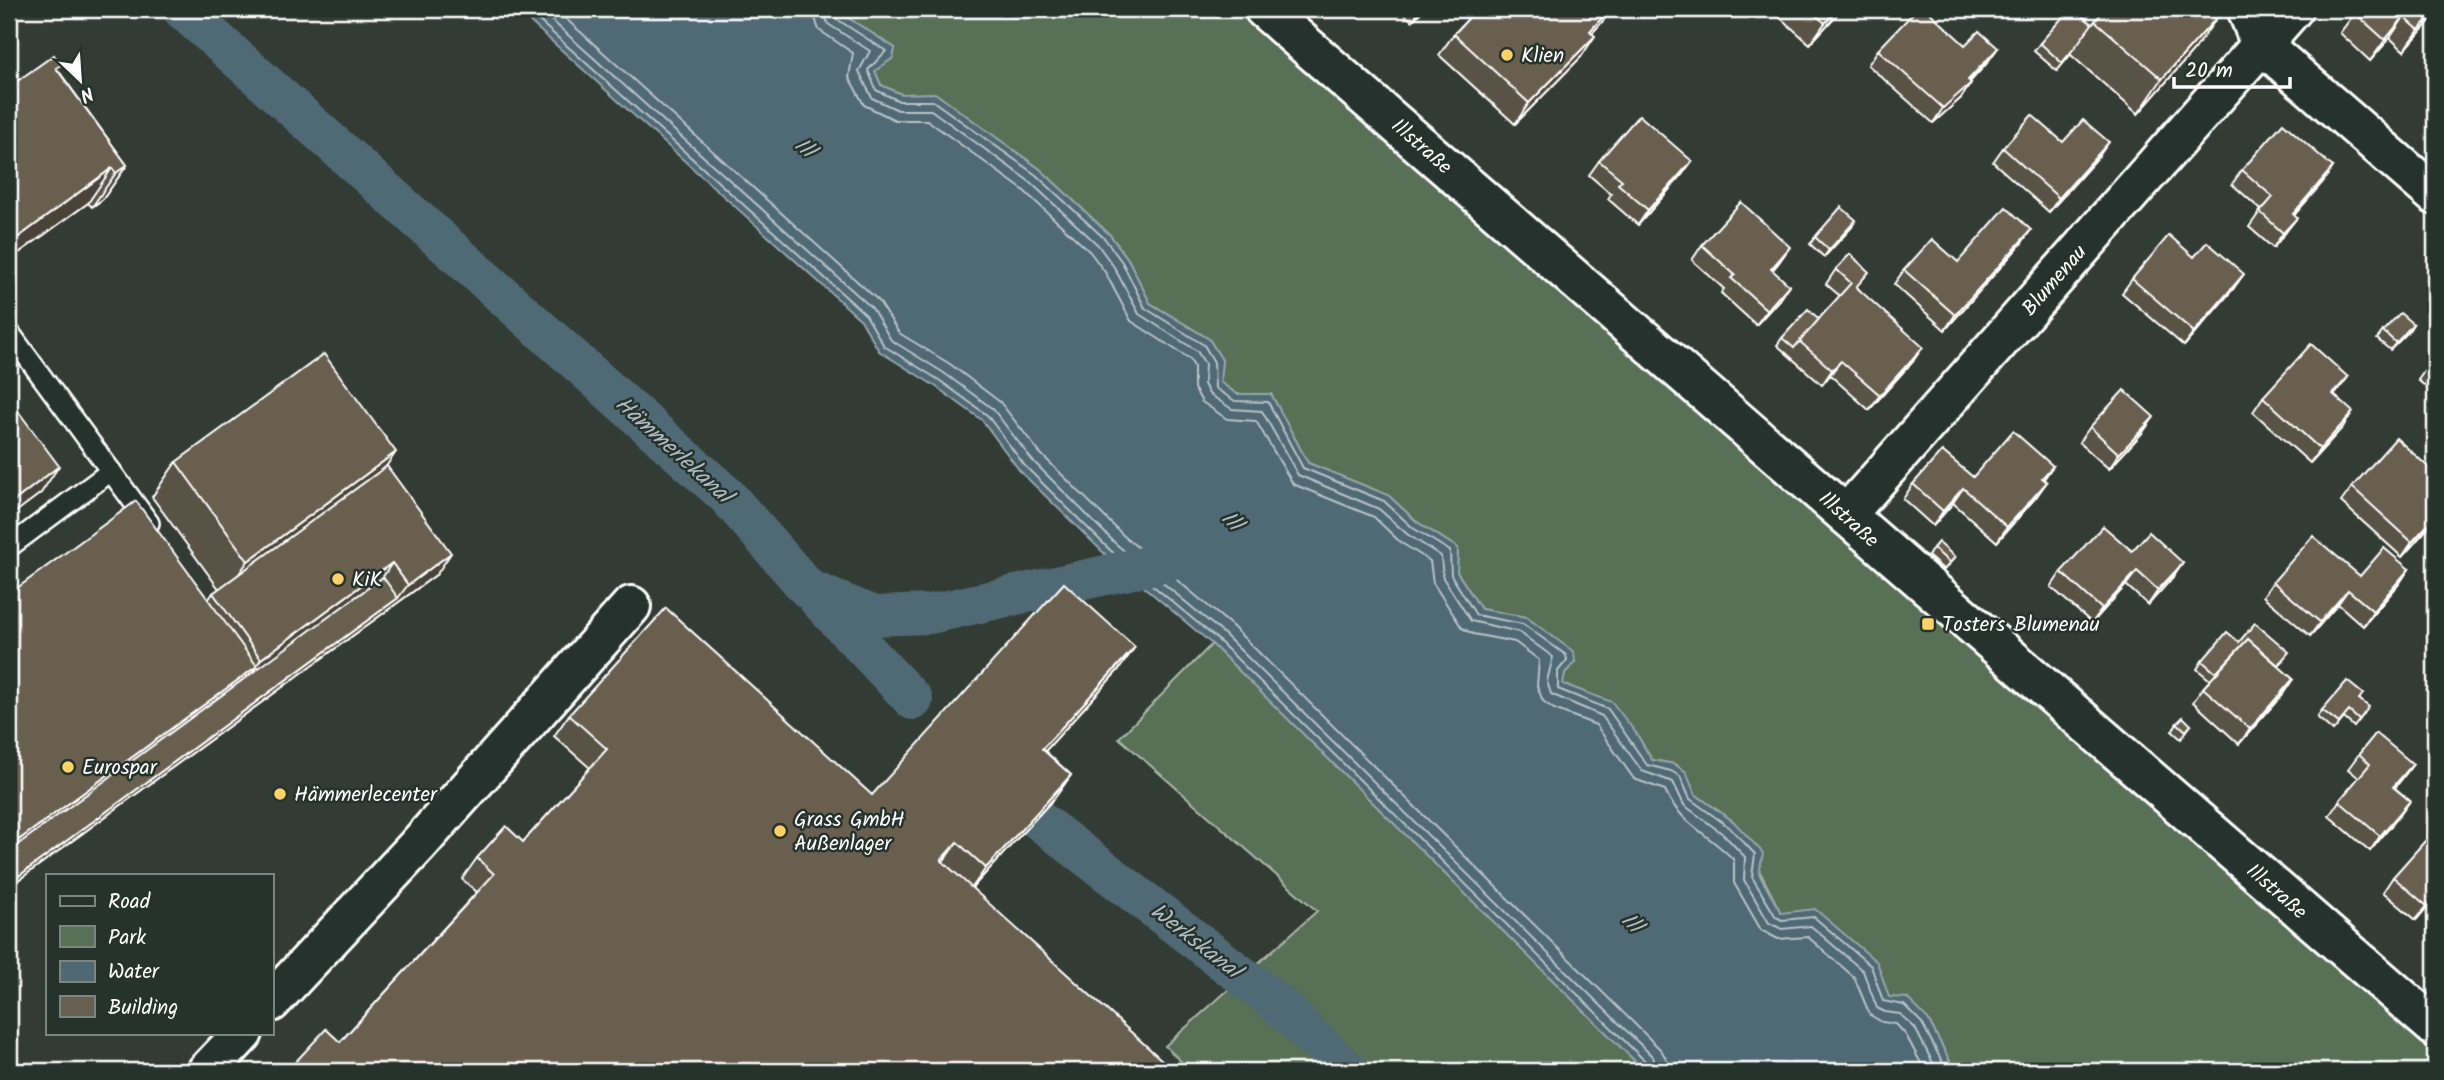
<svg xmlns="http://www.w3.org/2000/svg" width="2444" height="1080" viewBox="0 0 2444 1080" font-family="Kalam,sans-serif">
<rect width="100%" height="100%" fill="#333c34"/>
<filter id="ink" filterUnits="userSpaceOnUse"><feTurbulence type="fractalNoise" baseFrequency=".0143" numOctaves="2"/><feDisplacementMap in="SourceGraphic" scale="14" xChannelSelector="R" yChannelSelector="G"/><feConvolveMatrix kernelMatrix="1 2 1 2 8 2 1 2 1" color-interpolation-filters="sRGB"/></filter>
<g filter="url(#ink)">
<g fill="#587055" stroke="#acb8aa" stroke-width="2">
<polygon points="834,9 1264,9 2435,1027 2435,1071 1955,1071 1928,1019 1889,997 1781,913 1734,822 1695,794 1686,772 1674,764 1652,760 1636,733 1579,691 1562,684 1565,673 1575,662 1526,617 1481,609 1457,572 1458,548 1417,522 1388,495 1308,463 1271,394 1237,394 1219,382 1222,360 1209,339 1150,303 1128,259 1110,235 1040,169 935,94 901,94 881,85 875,71 893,58 895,48"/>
<polygon points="1212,644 1645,1071 1191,1071 1165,1046 1317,911 1119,738"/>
</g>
<polygon fill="#4f6974" stroke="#95a5ac" stroke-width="2" points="516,9 834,9 895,48 893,58 875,71 881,85 901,94 935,93 1040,169 1110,235 1128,259 1150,303 1209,339 1222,360 1220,382 1237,394 1271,394 1308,463 1388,495 1417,522 1458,548 1457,572 1481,609 1526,617 1574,652 1575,662 1565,673 1563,684 1612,702 1636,733 1652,760 1674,764 1686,772 1695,794 1734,822 1763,853 1759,874 1781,913 1815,909 1877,962 1889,997 1907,998 1928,1019 1955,1071 1645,1071 1212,644 1106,555 1020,471 982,420 935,386 879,351 861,320"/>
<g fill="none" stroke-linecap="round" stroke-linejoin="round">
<g stroke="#b9c3c7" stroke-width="2">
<polyline points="526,9 866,315 884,346 939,380 987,415 1025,466 1110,550 1217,639 1647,1063 1649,1071"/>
<polyline points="539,9 872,308 891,340 944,373 993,409 1032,460 1116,544 1223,633 1653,1057 1658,1071"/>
<polyline points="555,9 879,301 899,333 950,364 1000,402 1040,453 1124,536 1231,625 1661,1050 1667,1060 1669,1071"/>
<path d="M812 9 819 30 853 53 849 77 864 105 895 120H927L1023 190 1090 252 1105 272 1131 321 1190 359 1194 367V388L1202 402 1227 419 1256 421 1293 484 1374 517 1400 542 1430 561 1433 583 1462 628 1473 634 1515 642 1539 660 1537 686 1543 701 1554 709 1596 725 1634 779 1665 790C1680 824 1708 833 1734 860V883L1761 930 1778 939 1808 937 1854 977 1870 1015 1882 1022 1896 1024 1906 1035 1925 1071"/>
<polyline points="823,9 828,24 870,51 859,71 872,98 898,110 931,110 1030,182 1098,245 1114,267 1139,314 1197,351 1205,364 1204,384 1209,394 1232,409 1262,411 1298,475 1379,509 1407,534 1441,556 1443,578 1471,621 1519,632 1553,657 1547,681 1551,694 1602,716 1642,771 1673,782 1684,805 1723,834 1745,857 1744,880 1769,923 1782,929 1811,926 1863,971 1877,1008 1885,1012 1900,1014 1915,1028 1937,1071"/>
<polyline points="831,9 835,18 886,51 868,70 876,90 899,101 933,101 1036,175 1105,239 1122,262 1145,308 1204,345 1214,362 1215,388 1235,401 1268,402 1303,468 1384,501 1413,528 1450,551 1451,575 1476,615 1523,624 1566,655 1567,660 1558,671 1558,689 1608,709 1647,765 1671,771 1680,776 1690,799 1729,827 1755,854 1752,877 1776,917 1782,920 1814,917 1871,966 1883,1001 1904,1005 1922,1023 1947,1071"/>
</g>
<g stroke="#4f6974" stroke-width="40">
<polyline points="182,9 727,496 808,589 874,616 930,614 1178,559"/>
<polyline points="818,599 913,700"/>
<polyline points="1036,818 1276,1002 1348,1071"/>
</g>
<g stroke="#fff" stroke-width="24">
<g id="service">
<polyline points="9,332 149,523"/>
<polyline points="9,547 111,471"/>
</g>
</g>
<g stroke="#fff" stroke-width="44">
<g id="minor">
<polyline points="2247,9 2260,43 2435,195"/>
<polyline points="1846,515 2293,9"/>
<polyline points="271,1002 417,846 631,606"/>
<polyline points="207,1071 243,1033"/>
</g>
</g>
<g stroke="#fff" stroke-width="44">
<polyline id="secondary" points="1264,9 2435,1027"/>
</g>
<use href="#service" stroke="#26332d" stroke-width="19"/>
<use href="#minor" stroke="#26332d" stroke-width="38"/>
<use href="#secondary" stroke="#26332d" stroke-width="38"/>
</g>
<g fill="#595245" stroke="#fff" stroke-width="2">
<polygon points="1398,9 1424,9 1412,21"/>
<polygon points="1477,9 1612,9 1602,22 1592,33 1581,57 1515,124 1439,55 1454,34"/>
<polygon points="1770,9 1842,9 1810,44"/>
<polygon points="2356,9 2435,9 2435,15 2404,51 2390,38 2370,61 2340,33 2357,10"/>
<polygon points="2095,21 2195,49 2138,114 2071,55 2071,54 2057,71 2034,51 2040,43 2092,24"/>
<polygon points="1965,45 1987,63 1970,82 1971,83 1961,98 1933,123 1868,65 1878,50"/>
<polygon points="58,70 127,165 103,199 92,207 88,203 9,260 9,87"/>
<polygon points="2435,125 2435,134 2432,131"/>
<polygon points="2063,142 2098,157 2049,212 1993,162 2003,148"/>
<polygon points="1599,161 1692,161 1681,176 1638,225 1608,199 1611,194 1589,175"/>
<polygon points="2333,167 2323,182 2294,215 2286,232 2273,248 2249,227 2261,210 2232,184 2242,170"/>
<polygon points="1851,228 1824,257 1810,244 1815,237"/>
<polygon points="2021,244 1945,330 1894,284 1904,270 1958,262"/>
<polygon points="1702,245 1780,261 1772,271 1779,300 1756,325 1721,293 1724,289 1692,260"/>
<polygon points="2194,257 2234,288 2184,346 2122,293 2132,279"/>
<polygon points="1836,269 1858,288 1913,361 1869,410 1830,375 1822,385 1777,345 1782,338 1819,319 1840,296 1826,284"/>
<polygon points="2413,324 2408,332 2390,350 2377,339 2383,331"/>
<polygon points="2435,356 2435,395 2418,380"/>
<polygon points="2348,377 2334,395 2343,427 2310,463 2253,412 2263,397"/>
<polygon points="2090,427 2143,432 2109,469 2079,442"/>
<polygon points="176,462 387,466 437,574 9,887 213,593 219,589 152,497"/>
<polygon points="2053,466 2044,479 2037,496 1997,542 1953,503 1933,526 1903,499 1913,484"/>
<polygon points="2352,487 2435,520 2402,557 2341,502"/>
<polygon points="1933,548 1955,557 1944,570 1928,556"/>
<polygon points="2132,551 2183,563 2173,577 2148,605 2126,585 2092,623 2051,587 2061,572"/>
<polygon points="2409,569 2399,584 2363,626 2338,604 2310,636 2263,596 2273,582 2360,576"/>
<polygon points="2239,642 2284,660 2278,666 2293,679 2283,694 2239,744 2193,702 2203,688 2210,680 2197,669 2202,661"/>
<polygon points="1120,668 1045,751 1071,775 1056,796 972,888 340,1042 477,892 462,879 477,858 523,842 590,768 554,736 569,715 872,795"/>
<polygon points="2360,699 2364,714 2354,727 2344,718 2333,731 2317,717 2322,710"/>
<polygon points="2177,723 2191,725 2181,739 2172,731"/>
<polygon points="2359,754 2413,764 2395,788 2410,801 2400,815 2370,851 2329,816 2339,801 2359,778 2348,769"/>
<polygon points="2393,877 2435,898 2416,920 2383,892"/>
</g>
<g fill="#484238" stroke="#fff" stroke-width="2">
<polygon points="1421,9 1424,9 1412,21"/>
<polygon points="1610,9 1612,9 1602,22 1575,52 1590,31"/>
<polygon points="1838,9 1842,9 1810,44 1825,23"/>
<polygon points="2435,11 2435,15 2404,51 2419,30"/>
<polygon points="2219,15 2195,49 2138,114 2162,79"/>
<polygon points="2404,17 2390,38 2370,61 2385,40"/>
<polygon points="1595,36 1581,57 1515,124 1529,103"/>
<polygon points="1998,48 1987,63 1958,94 1971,83 1961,98 1933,123 1943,108"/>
<polygon points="2109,142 2098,157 2049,212 2059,198"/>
<polygon points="1692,161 1681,176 1638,225 1648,210"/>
<polygon points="127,165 103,199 92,207 116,173"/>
<polygon points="2333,167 2323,182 2283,228 2293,214"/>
<polygon points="112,168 88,203 9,260 9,248 16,239"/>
<polygon points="2297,218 2286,232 2273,248 2283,233"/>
<polygon points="1856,220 1851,228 1824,257 1829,250"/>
<polygon points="2031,230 2021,244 1945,330 1955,315"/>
<polygon points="1790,247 1780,261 1761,284 1771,269"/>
<polygon points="2244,274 2234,288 2184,346 2194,332"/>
<polygon points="1789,285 1779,300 1756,325 1767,310"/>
<polygon points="2413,324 2408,332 2390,350 2396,343"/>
<polygon points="1923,347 1913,361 1869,410 1880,395"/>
<polygon points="1841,361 1830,375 1822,385 1832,370"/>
<polygon points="2348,377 2337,392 2322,408 2333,394"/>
<polygon points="2353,412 2343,427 2310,463 2320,449"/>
<polygon points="2154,417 2143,432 2109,469 2119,454"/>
<polygon points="396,452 372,487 224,595 248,561"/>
<polygon points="59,466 41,493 9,517 9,505"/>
<polygon points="2047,482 2037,496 1997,542 2007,527"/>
<polygon points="1963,488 1953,503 1933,526 1943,511"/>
<polygon points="2435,517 2435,520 2402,557 2412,542"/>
<polygon points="451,553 437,574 9,887 9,883 398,598 408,585"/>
<polygon points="392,563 378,584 247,680 261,659"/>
<polygon points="2183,563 2173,577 2148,605 2158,590"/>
<polygon points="2409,569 2399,584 2363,626 2373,611"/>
<polygon points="2137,571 2126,585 2092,623 2102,609"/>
<polygon points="2348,590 2338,604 2310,636 2320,622"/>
<polygon points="1135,647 1120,668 1028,770 1042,749"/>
<polygon points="257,666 247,680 9,854 9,847"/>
<polygon points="2293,679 2283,694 2239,744 2250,729"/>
<polygon points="2413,764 2402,779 2383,801 2393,787"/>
<polygon points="1071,775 1056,796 971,889 986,868"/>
<polygon points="2410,801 2400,815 2370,851 2380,836"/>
<polygon points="957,842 942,863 941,860"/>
<polygon points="2435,895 2435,898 2416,920 2427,906"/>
</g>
<g fill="#675f50" stroke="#fff" stroke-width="2">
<polygon points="1477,9 1610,9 1590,31 1595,36 1529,103 1454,34"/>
<polygon points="1808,9 1838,9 1825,23"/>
<polygon points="1917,9 1926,9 1965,45 1979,31 1998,48 1968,80 1971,83 1943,108 1878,50"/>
<polygon points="2070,9 2074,9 2092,24 2076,46 2062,63 2040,43"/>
<polygon points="2105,9 2212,9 2219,15 2162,79 2095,21"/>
<polygon points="2358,9 2435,9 2435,11 2419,30 2404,17 2385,40 2355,13"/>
<polygon points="54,55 61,65 56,68 127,165 116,173 112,168 16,239 9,229 9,228 14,224 9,218 9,87"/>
<polygon points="1639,115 1692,161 1648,210 1618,184 1622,180 1599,161"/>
<polygon points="2032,115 2063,142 2083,120 2109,142 2059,198 2003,148"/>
<polygon points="2283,123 2333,167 2293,214 2297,218 2283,233 2260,212 2273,197 2242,170"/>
<polygon points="1741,202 1790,247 1771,269 1789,285 1767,310 1731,278 1735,275 1702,245"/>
<polygon points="1841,207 1856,220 1829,250 1815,237"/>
<polygon points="2006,207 2031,230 1955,315 1904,270 1932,239 1958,262"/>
<polygon points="2169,235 2194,257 2207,242 2244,274 2194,332 2132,279"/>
<polygon points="1850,254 1869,272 1856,287 1923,347 1880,395 1841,361 1832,370 1799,341 1851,283 1836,269"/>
<polygon points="1808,309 1819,319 1794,348 1782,338"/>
<polygon points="2400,313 2413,324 2396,343 2383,331"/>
<polygon points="2311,344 2348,377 2333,394 2353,412 2320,449 2263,397"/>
<polygon points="324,354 396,452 248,561 176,462"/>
<polygon points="2124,390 2154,417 2119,454 2090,427"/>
<polygon points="9,399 59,466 9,505"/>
<polygon points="2013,431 2053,466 2042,478 2047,482 2007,527 1963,488 1943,511 1913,484 1942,451 1973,477"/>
<polygon points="2396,438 2435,473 2435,517 2412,542 2352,487"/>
<polygon points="387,466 451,553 408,585 392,563 261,659 213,593"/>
<polygon points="136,501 257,666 9,847 9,594"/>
<polygon points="2103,526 2132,551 2149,532 2183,563 2158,590 2137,571 2102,609 2061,572"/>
<polygon points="2313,536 2360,576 2384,548 2409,569 2373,611 2348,590 2320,622 2273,582"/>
<polygon points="1938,542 1955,557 1950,563 1933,548"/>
<polygon points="383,577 398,598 9,883 9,851"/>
<polygon points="1064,583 1135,647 1042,749 1071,775 986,868 957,842 941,860 1174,1071 287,1071 326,1029 340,1042 494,874 477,858 506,826 523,842 607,749 569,715 666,608 872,795"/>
<polygon points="2255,623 2289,652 2278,665 2248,639 2216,673 2202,661 2227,632 2239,642"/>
<polygon points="2248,639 2293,679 2250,729 2203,688"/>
<polygon points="2347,681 2363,694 2359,699 2369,707 2359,720 2349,711 2339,723 2322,710"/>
<polygon points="2183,717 2191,725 2186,731 2177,723"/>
<polygon points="2376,733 2413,764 2393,787 2410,801 2380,836 2339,801 2370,764 2359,754"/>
<polygon points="2433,832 2435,834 2435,895 2427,906 2393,877"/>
</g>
</g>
<g fill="#ffd166" stroke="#26332d" stroke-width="2.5">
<circle cx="1507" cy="55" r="7"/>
<circle cx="338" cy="579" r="7"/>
<rect x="1921" y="617" width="14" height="14" rx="3.5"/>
<circle cx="68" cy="767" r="7"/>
<circle cx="280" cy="794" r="7"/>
<circle cx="780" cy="831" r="7"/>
</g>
<g text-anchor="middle" stroke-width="5" stroke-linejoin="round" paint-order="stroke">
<g font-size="21" fill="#fff" stroke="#26332d" text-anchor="start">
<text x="1521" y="62">Klien</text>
<text x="352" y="586">KiK</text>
<text x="1942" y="631">Tosters Blumenau</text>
<text x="82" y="774">Eurospar</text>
<text x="294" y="801">Hämmerlecenter</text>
<text x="794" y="826">Grass GmbH<tspan x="794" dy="24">Außenlager</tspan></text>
</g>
<g font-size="21" fill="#fff" stroke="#26332d">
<text transform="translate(1422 146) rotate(41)" y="7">Illstraße</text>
<text transform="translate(2054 280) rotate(-49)" y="7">Blumenau</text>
<text transform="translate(1849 519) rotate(42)" y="7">Illstraße</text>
<text transform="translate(2277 891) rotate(41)" y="7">Illstraße</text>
</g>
<g font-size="23" font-style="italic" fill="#b0bcc0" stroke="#26332d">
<text transform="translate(805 147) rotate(41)" y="8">Ill</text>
<text transform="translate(674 449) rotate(42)" y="8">Hämmerlekanal</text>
<text transform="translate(1232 520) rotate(45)" y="8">Ill</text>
<text transform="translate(1632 922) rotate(45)" y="8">Ill</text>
<text transform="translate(1196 940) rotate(38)" y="8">Werkskanal</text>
</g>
</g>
<rect width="2444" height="1080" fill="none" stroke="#26332d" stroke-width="35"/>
<rect x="18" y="18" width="2409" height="1045" fill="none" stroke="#fff" stroke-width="2.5" filter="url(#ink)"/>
<rect x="46" y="874" width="228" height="161" fill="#26332d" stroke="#7d8581" stroke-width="2"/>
<rect x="60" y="896" width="35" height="10" fill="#26332d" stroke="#7d8581" stroke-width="2"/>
<text x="108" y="908" font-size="21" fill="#ffffff">Road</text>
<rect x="60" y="926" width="35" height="21" fill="#587055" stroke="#7d8581" stroke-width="2"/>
<text x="108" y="944" font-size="21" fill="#ffffff">Park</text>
<rect x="60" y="961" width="35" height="21" fill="#4f6974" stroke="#7d8581" stroke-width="2"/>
<text x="108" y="978" font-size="21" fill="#ffffff">Water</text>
<rect x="60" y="996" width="35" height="21" fill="#675f50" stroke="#7d8581" stroke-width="2"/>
<text x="108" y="1014" font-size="21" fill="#ffffff">Building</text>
<g transform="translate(80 80) rotate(155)" stroke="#26332d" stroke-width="5" paint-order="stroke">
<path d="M0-5L12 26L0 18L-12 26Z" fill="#ffffff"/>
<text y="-10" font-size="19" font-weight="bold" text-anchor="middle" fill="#ffffff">N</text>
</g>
<path d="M2174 77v10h116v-10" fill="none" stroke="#ffffff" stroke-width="3.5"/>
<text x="2185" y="77" font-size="21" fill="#ffffff" stroke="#26332d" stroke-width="5" paint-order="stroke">20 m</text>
</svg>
